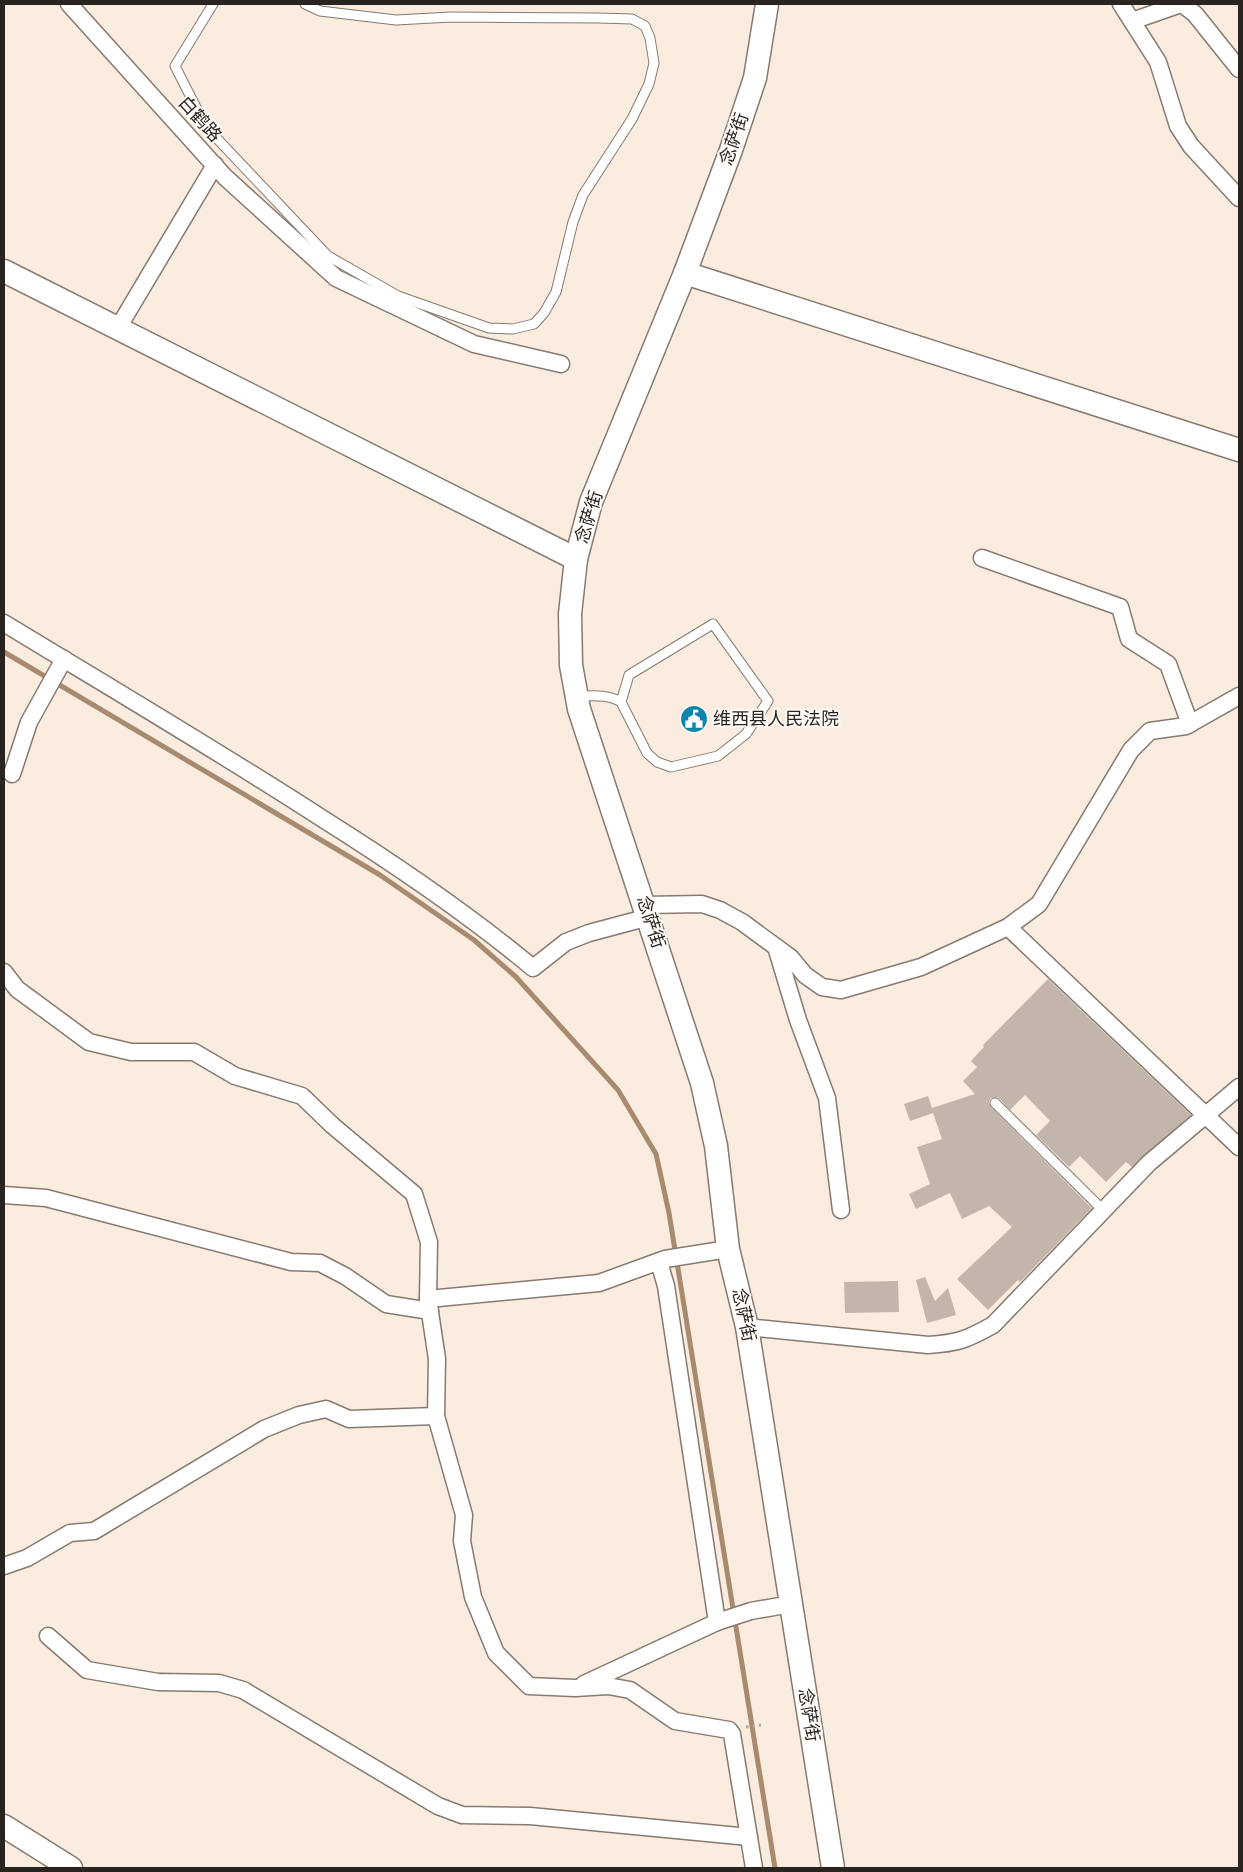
<svg xmlns="http://www.w3.org/2000/svg" width="1243" height="1872" viewBox="0 0 1243 1872" font-family="Manrope,'Noto Sans SC',sans-serif">
<rect width="100%" height="100%" fill="#faede0"/>
<g fill="none" stroke-linecap="round" stroke-linejoin="round">
<polyline stroke="#a88a6e" stroke-width="5" points="4,652 380,875 474,940 516,977 618,1090 656,1154 669,1213 775,1868"/>
</g>
<g fill="#c2b5a9">
<polygon points="1048,979 1191,1115 1132,1167 1126,1162 1106,1182 1080,1156 1069,1167 1036,1135 1050,1121 1025,1095 1010,1110 999,1098 991,1098 989,1102 991,1107 1092,1208 1020,1282 1018,1280 988,1310 957,1279 1012,1227 989,1206 962,1219 950,1193 916,1209 909,1194 930,1184 917,1147 942,1139 933,1113 910,1121 904,1104 928,1096 932,1108 975,1094 963,1081 977,1067 971,1061 984,1047 983,1045"/>
<polygon points="925,1277 935,1301 948,1288 956,1315 927,1323 916,1280"/>
<polygon points="898,1281 899,1312 845,1313 844,1282"/>
</g>
<g fill="none" stroke-linecap="round" stroke-linejoin="round">
<g stroke="#867a6f" stroke-width="11">
<g id="lane">
<polyline points="213,4 175,66 206,127 328,256 398,296 489,328 513,329 534,324 544,313 556,292 573,222 583,195 632,119 649,84 654,63 650,38 645,26 632,19 599,18 451,17 396,20 320,11 305,4"/>
<path d="M578 696C593 696 608 694 621 702L647 753 657 762 671 767 718 756 746 734 768 701 713 624 629 675 621 702"/>
<polyline points="995,1103 1104,1211"/>
</g>
</g>
<g stroke="#867a6f" stroke-width="19">
<g id="street">
<polyline points="69,4 225,177 336,278 474,344 561,364"/>
<polyline points="1121,4 1158,62 1178,126 1191,146 1239,198"/>
<polyline points="1182,4 1195,14 1239,69"/>
<polyline points="1132,21 1181,4"/>
<polyline points="118,328 215,165"/>
<polyline points="982,558 1120,607 1129,639 1168,664 1190,724"/>
<path d="M4 623C111 688 218 751 323 819 396 865 466 912 533 968L566 942 589 933 649 917"/>
<polyline points="12,774 29,722 64,659"/>
<polyline points="645,905 702,904 720,910 742,922 791,958 805,975 822,987 841,990 921,967 1008,927 1039,904 1131,750 1150,731 1186,726 1239,696"/>
<polyline points="1008,927 1239,1147"/>
<polyline points="776,947 798,1020 827,1098 841,1210"/>
<polyline points="4,972 17,989 89,1042 131,1052 194,1052 235,1076 302,1096 332,1125 414,1194 429,1242 428,1299 437,1359 436,1416 464,1515 462,1541 473,1597 496,1653 529,1686 575,1688 608,1686 630,1690 675,1721 729,1730 732,1734 754,1868"/>
<polyline points="4,1195 46,1198 291,1262 320,1263 345,1276 386,1304 430,1311"/>
<polyline points="659,1262 666,1286 717,1622"/>
<polyline points="428,1299 599,1283 665,1259 728,1249"/>
<path d="M747 1327 928 1345C958 1343 966 1340 993 1325L1149 1163 1239 1087"/>
<polyline points="4,1566 27,1558 70,1533 94,1531 264,1429 299,1415 326,1409 349,1419 436,1416"/>
<polyline points="48,1636 87,1670 158,1682 219,1683 243,1690 438,1806 462,1815 530,1816 749,1837"/>
<polyline points="584,1684 717,1622 751,1611 791,1604"/>
</g>
</g>
<g stroke="#867a6f" stroke-width="25">
<g id="secondary">
<polyline points="767,4 755,78 731,150 685,273 591,502 576,559 570,614 571,665 579,709 702,1083 716,1146 728,1249 747,1327 833,1868"/>
<polyline points="4,271 576,559"/>
<polyline points="685,273 1239,450"/>
<polyline points="4,1826 71,1868"/>
</g>
</g>
<polyline stroke="#b1a79d" stroke-width="3" stroke-dasharray="2.5 4" stroke-linecap="butt" points="746,1727 761,1725"/>
<use href="#lane" stroke="#fff" stroke-width="9"/>
<use href="#street" stroke="#fff" stroke-width="16"/>
<use href="#secondary" stroke="#fff" stroke-width="22"/>
</g>
<defs>
<g id="civic-disc" transform="scale(1.4375)"><circle r="9.5" fill="#0f84aa" stroke="#fffcfa"/><path d="M-.6-6.5H3V-4.5H.6V-3L4-1V1h2V6H-6V1h2V-1L-.6-3ZM-1.2 2.5V6h2.4V2.5Z" fill="#fff"/></g>
</defs>
<g fill-rule="evenodd">
<use href="#civic-disc" x="694" y="719"/>
</g>
<g text-anchor="middle" stroke-width="4" stroke-linejoin="round" paint-order="stroke">
<g font-size="18" fill="#292420" stroke="#fffcfa">
<text transform="translate(200 119) rotate(48)" y="6">白鹤路</text>
<text transform="translate(734 139) rotate(-71)" y="6">念萨街</text>
<text transform="translate(589 517) rotate(-73)" y="6">念萨街</text>
<text transform="translate(651 922) rotate(72)" y="6">念萨街</text>
<text transform="translate(744 1315) rotate(78)" y="6">念萨街</text>
<text transform="translate(809 1715) rotate(81)" y="6">念萨街</text>
</g>
<g font-size="18" fill="#292420" stroke="#fffcfa" text-anchor="start">
<text x="713" y="725">维西县人民法院</text>
</g>
</g>
<rect width="1243" height="1872" fill="none" stroke="#292420" stroke-width="10"/>
</svg>
